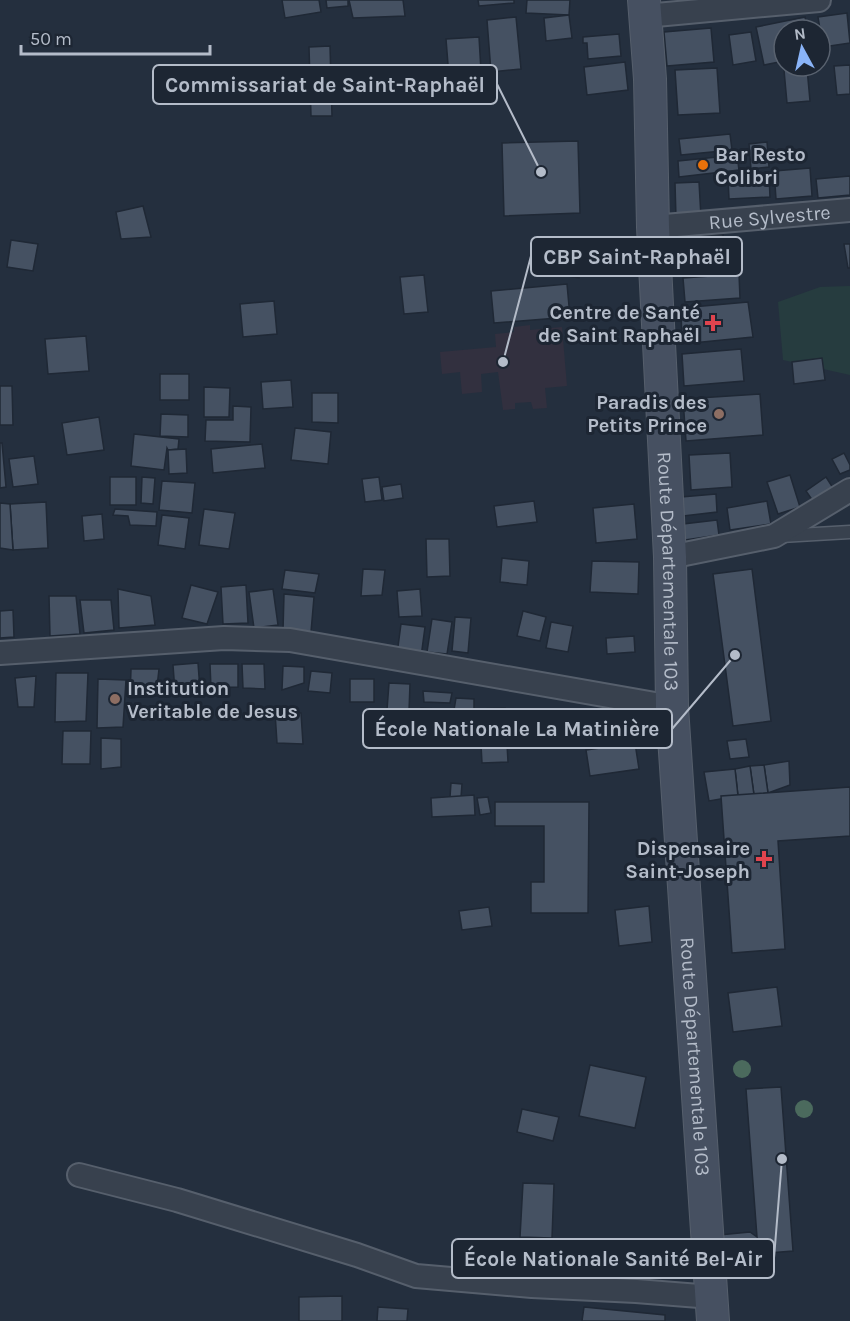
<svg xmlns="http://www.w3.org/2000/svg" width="850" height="1321" viewBox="0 0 850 1321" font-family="Karla,sans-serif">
<rect width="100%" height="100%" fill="#242f3e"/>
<polygon fill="#32303f" points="530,325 530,330 562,327 567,386 545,388 547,408 533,409 531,402 515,403 515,409 503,410 498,372 481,374 482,392 462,394 460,372 442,374 440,352 496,347 495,334 514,332 514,327"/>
<polygon fill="#263c3f" points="850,286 850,375 783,360 778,302 820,287"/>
<g fill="#455162" stroke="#1f2835" stroke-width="1.5">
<polygon points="282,0 319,0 321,12 285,18"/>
<polygon points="326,0 348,0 348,6 327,8"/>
<polygon points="349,0 403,0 405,16 353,18"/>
<polygon points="478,0 514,0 514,3 479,6"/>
<polygon points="527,0 570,0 569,15 526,13"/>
<polygon points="847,13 850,43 823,47 818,17"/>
<polygon points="569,15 572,38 546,41 544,18"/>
<polygon points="516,17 521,69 491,72 487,20"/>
<polygon points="805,17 808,30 784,30 784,61 764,65 756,27"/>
<polygon points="711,28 714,62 667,66 664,32"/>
<polygon points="751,32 756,61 733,65 729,35"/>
<polygon points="619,34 621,56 588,59 587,43 583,43 583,37"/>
<polygon points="479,37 482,88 450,90 446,39"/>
<polygon points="330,46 332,116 311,116 309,47"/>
<polygon points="625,62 628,90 587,95 584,67"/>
<polygon points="850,65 850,94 837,95 834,66"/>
<polygon points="717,68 720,113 678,115 675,70"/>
<polygon points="807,68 810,101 787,103 784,70"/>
<polygon points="730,134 732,150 681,155 679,139"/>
<polygon points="578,141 580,213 504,216 502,143"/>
<polygon points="767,142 769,167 751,169 749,144"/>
<polygon points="737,155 739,170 679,177 678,161"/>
<polygon points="810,168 812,196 776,199 774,171"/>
<polygon points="769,176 770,197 729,199 728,179"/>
<polygon points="850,176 850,195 818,198 816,179"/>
<polygon points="699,182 701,217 676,218 675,183"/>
<polygon points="143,206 151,237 121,239 116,212"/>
<polygon points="678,235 723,235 723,268 678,269"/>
<polygon points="11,240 38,244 33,271 7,267"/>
<polygon points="844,244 850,244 850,268 848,268"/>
<polygon points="561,251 583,255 579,278 556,274"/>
<polygon points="613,252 617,273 592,276 590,257"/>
<polygon points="739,274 740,298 685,302 683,278"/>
<polygon points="424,275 428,312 404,314 400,277"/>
<polygon points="567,284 570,317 494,323 491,291"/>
<polygon points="274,301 277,334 243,337 240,304"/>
<polygon points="748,302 753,337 682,344 681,308"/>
<polygon points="86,336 89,371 48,374 45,339"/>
<polygon points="741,349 744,381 684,386 682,354"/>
<polygon points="822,358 825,380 794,384 792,362"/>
<rect x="160" y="374" width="29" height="26"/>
<polygon points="291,380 293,407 263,409 261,382"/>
<polygon points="0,386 12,386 13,425 0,425"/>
<polygon points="204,387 230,388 229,417 204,417"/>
<polygon points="312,393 338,393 338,423 312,422"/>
<polygon points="760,394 763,435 686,441 683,399"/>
<polygon points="233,406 251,407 250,442 205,441 206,420 233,420"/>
<polygon points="161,414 188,415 188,437 160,436"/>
<polygon points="99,417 104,450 67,455 62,423"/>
<polygon points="295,428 331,432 328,464 291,460"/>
<polygon points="134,434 179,439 178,449 168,450 167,448 164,470 131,466"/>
<polygon points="0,443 2,443 6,487 0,488"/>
<polygon points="262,444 265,468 213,473 211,449"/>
<polygon points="186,449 187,473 169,474 168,450"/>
<polygon points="730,453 732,487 691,490 689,455"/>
<polygon points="844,453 850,465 850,470 840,474 832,459"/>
<polygon points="34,456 38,484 13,487 9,459"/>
<polygon points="790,475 800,507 778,514 767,482"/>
<rect x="110" y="477" width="26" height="28"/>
<polygon points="142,477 155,478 153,504 141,503"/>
<polygon points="379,477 382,500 365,502 362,479"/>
<polygon points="826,477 835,491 815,504 806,491"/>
<polygon points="162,481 195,483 192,513 159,510"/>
<polygon points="401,484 403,498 384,501 382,487"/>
<polygon points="716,494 717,512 683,516 681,497"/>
<polygon points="534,501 537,522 497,527 494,506"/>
<polygon points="767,501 771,524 730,530 727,508"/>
<polygon points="46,502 48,548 13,550 10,504"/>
<polygon points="0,503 10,504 13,550 0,548"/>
<polygon points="634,504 637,539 596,543 593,508"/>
<polygon points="115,509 157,512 156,526 130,525 128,516 113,515"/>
<polygon points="204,509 235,513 229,549 199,545"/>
<polygon points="102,514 104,539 84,541 82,516"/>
<polygon points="162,515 189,518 185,549 158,545"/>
<polygon points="717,520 719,535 685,540 683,524"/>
<polygon points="426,539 449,539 450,576 427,577"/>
<polygon points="502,558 529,561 527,585 500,582"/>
<polygon points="592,561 639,562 638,594 590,592"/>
<polygon points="363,569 385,570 382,595 361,596"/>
<polygon points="752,569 771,721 733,726 713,574"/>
<polygon points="285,570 319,574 315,593 282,589"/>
<polygon points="191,585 218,592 207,624 182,618"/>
<polygon points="246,585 248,623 223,624 221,587"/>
<polygon points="118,589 151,596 155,625 119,628"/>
<polygon points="273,589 278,625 254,628 249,592"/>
<polygon points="420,589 422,616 399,617 397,591"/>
<polygon points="284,594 314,597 311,632 283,631"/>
<polygon points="49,596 76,596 80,634 50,636"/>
<polygon points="80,600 111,600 114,630 84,633"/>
<polygon points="13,610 14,637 0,638 0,611"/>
<polygon points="523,611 546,617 540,641 517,636"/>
<polygon points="455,617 471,618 468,653 452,651"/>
<polygon points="432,619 452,622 447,654 427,652"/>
<polygon points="551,622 573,626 568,652 546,648"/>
<polygon points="401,624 425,627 421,657 397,654"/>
<polygon points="634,636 635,652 607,654 606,638"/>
<polygon points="198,663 200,690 175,692 173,665"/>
<polygon points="210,664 238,664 238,687 211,688"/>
<polygon points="242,664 264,664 265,689 243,688"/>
<polygon points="283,666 304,667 304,683 282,690"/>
<polygon points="131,669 159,669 156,696 130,698"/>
<polygon points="311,671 332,673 330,693 308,691"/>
<polygon points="56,673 88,673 86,721 55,722"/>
<polygon points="36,676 34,707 18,707 15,678"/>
<polygon points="98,679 126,680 123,727 97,728"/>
<rect x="350" y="679" width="24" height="23"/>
<polygon points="389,683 410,684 409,711 387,710"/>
<polygon points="423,691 452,693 450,703 424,702"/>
<polygon points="456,698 474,699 474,718 457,717 455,730 419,728 421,708 454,710"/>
<polygon points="505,708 508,762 482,763 479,709"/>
<polygon points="275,712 301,713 303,744 277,743"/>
<polygon points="63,731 91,731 90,764 62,764"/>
<polygon points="101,738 121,739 121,767 101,769"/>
<polygon points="746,739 749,757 730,759 727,741"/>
<polygon points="635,743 639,769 590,776 586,750"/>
<polygon points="789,761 790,785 768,793 764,765"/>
<polygon points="764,765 768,793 754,795 750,766"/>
<polygon points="750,766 754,795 738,796 735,769"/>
<polygon points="735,769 738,796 709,801 704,772"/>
<polygon points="451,783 462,784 461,797 450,797"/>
<polygon points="850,787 850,836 778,841 785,949 732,953 721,796"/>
<polygon points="474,795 475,815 432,817 431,798"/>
<polygon points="488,797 491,813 480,815 477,798"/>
<polygon points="495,802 589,802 588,913 531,913 531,882 544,882 544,826 495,826"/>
<polygon points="649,906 652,942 619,946 615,910"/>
<polygon points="489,907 492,926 462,930 459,911"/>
<polygon points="777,987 782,1026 733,1032 728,993"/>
<polygon points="590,1065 646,1077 635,1128 579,1116"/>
<polygon points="781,1087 793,1251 721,1257 719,1235 750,1232 757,1237 746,1089"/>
<polygon points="522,1109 559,1117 553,1141 517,1132"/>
<polygon points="523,1183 554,1184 552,1238 520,1237"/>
<polygon points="342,1296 342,1321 299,1321 299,1297"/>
<polygon points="378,1307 408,1309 407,1321 377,1321"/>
<polygon points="584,1307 665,1315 665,1321 582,1321"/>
</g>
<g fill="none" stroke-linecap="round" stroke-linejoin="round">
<g stroke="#565f6c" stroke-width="15">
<polyline id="service" points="781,536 850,532"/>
</g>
<g stroke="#565f6c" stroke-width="26">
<g id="minor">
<polyline points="645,16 819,0"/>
<path id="s1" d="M653 227 850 210"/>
<polyline points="670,557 774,536 850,490"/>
<polyline points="0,653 224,638 290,640 672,707"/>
<polyline points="79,1175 177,1200 357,1255 416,1276 532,1286 636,1291 712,1297"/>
</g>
</g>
<g stroke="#565f6c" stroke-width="34">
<g id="secondary">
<path id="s2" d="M644 0 650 79 653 227 670 557 672 707 713 1321"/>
</g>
</g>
<use href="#service" stroke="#38414e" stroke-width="12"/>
<use href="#minor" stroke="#38414e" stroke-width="22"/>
<use href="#secondary" stroke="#465061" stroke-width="32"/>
</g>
<g fill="#4b6a5d">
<circle cx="742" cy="1069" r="9"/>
<circle cx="804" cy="1109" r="9"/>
</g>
<circle fill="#e8710a" stroke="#1d2633" stroke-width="2" cx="703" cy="165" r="6"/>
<g fill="#e0444e" stroke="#1d2633" stroke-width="2">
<path d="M710 314h6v6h6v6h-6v6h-6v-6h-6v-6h6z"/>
<path d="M761 850h6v6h6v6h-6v6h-6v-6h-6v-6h6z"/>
</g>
<g fill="#8d6e63" stroke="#1d2633" stroke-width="2">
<circle cx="719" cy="414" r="6"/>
<circle cx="115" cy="699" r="6"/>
</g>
<g text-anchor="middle" stroke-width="6" stroke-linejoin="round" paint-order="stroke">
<g font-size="20" font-weight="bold" fill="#b4bcc9" stroke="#1d2633" text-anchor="end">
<text x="715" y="161" text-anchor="start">Bar Resto<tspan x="715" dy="23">Colibri</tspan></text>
<text x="700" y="319">Centre de Santé<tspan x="700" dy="23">de Saint Raphaël</tspan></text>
<text x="707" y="409">Paradis des<tspan x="707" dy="23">Petits Prince</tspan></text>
<text x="127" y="695" text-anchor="start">Institution<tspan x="127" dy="23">Veritable de Jesus</tspan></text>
<text x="750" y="855">Dispensaire<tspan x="750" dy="23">Saint-Joseph</tspan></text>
</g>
<g font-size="20" fill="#b4bcc9" stroke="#1d2633">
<text dy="7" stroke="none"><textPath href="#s1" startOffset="117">Rue Sylvestre</textPath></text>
<text dy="7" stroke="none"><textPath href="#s2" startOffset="572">Route Départementale 103</textPath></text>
<text dy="7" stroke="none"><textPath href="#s2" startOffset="1058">Route Départementale 103</textPath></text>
</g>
</g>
<path fill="none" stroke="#b4bcc9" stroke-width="2" d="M541 172L497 84M503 362L531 256M735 655L672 729M782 1159L774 1258"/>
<g fill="#b4bcc9" stroke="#1d2633" stroke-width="2">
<circle cx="541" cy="172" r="6"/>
<circle cx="503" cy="362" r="6"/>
<circle cx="735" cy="655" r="6"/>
<circle cx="782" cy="1159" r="6"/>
</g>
<g fill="#1d2633" stroke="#b4bcc9" stroke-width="2">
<rect x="153" y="65" width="344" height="39" rx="6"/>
<rect x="531" y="237" width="211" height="39" rx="6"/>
<rect x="363" y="709" width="309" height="39" rx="6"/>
<rect x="452" y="1239" width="322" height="39" rx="6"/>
</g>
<g font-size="21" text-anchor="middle" font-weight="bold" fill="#b4bcc9">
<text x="325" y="92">Commissariat de Saint-Raphaël</text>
<text x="637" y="264">CBP Saint-Raphaël</text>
<text x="517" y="736">École Nationale La Matinière</text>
<text x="613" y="1266">École Nationale Sanité Bel-Air</text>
</g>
<g transform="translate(802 48) rotate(352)"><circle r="28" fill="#1d2633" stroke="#59626f" stroke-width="1.5"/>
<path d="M0-4.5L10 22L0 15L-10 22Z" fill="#8ab4f8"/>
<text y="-9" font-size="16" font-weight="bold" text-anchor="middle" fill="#b4bcc9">N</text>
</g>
<path d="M21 45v9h189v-9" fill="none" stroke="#b4bcc9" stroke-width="3"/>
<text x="30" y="45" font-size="18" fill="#b4bcc9" stroke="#1d2633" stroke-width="4.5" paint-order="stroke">50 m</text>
</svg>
